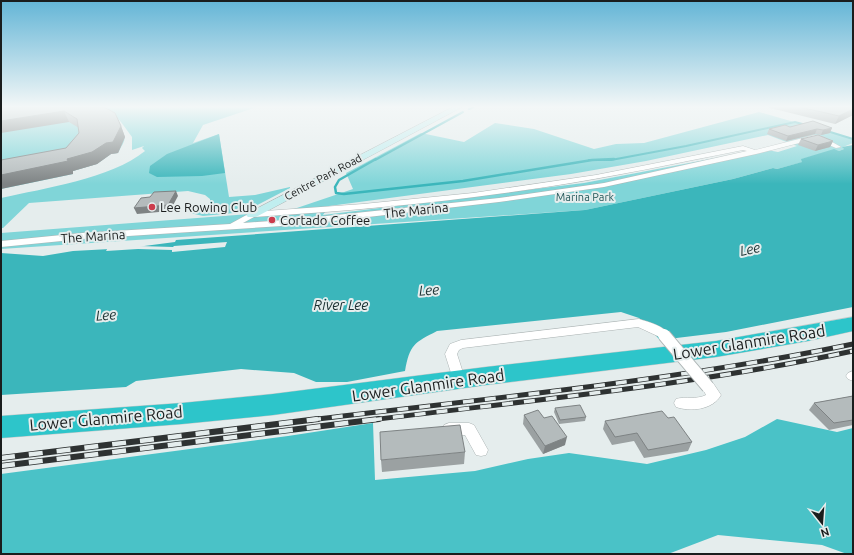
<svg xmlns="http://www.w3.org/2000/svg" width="854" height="555" viewBox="0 0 854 555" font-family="Ubuntu,sans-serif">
<rect width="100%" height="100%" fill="#e5eded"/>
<g fill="#80d5d8" fill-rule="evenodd">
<path d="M1 107 119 124C127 140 126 138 118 153L111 154 97 164 73 171V174L1 189Z"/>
<path d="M93 107H257L203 125 193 143 219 134 229 197 255 195 290 187V188L244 212 203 216 190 213 210 203V199L205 195 188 191 29 203 3 228H1V198C45 188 110 179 145 151L142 148 144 146 132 150V137L121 122 113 114Z"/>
<path d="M759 112 853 139V143L843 147 844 149 839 151 834 150 802 159 803 162 777 169 773 168 733 179 585 210 1 249V233L288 211 353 189 346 173 421 133 464 142 495 123 534 129 594 149 616 144 644 143ZM768 135 797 146 778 152 762 149 584 183 323 215 329 206 571 174 646 161Z"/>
</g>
<polygon fill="#4ac2c7" points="777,419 837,432 853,428 853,554 847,554 822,545 718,535 668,554 1,554 1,474 288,436 373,423 375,480 475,471 528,459 569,453 647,464 706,450 745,437"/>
<g fill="#3bb6bb">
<polygon points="219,134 225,173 202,176 157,177 149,173 150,166 167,154"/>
<path d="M853 145V307L726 332 660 340 639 318 621 312 437 331C414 343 410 344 405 371L347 382H316L294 373 241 369 136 381 126 387 1 395V253L43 256 73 251 129 248 175 242 176 240 585 210 733 179 773 168 777 169 802 162 801 159 834 149 839 151 844 149 842 147Z"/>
</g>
<polygon fill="#e5eded" points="227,242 225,247 172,252 172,250 138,249 106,251 109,246 141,244 139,246 173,247 174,246"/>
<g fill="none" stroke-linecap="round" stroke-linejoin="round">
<g stroke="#3bb6bb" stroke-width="2">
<polyline points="469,109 474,107"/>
<polyline points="827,131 853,139"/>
<polyline points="375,160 463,112"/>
<polyline points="589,160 611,160 686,146 795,122 806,125"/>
</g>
<polyline stroke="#3bb6bb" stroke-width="2.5" points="376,159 339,180 335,187 336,193 344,194 463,181 592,160 614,159"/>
<g stroke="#adb5b5" stroke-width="1">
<g id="street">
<path d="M815 135 823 137 841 147 836 148 815 139 756 154 604 187 499 202 298 225 82 239 1 247V241L82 233 230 224 252 212 363 204 473 193 596 175 743 146 755 150ZM743 150 747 151 604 183 499 198 298 219 243 223 254 217C352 211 449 202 546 187 612 177 677 163 743 150Z"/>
<path d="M639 319C649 322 664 326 670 335L668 338 664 339 638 327 463 348 459 350 457 354 465 379 463 382 459 384 455 382 453 379 445 354 450 344 461 340Z"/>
<polygon points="853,371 853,381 848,379 846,376 848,373"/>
<path d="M708 382 713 383 721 395C713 410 690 412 676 407L674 403 676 399C686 396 696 400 706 395L702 387 703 383Z"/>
<polygon points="449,423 469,423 474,425 488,450 486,455 481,456 476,455 465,435 449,435 444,433 442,429 444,425"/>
</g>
</g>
<g stroke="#adb5b5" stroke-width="1">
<polygon id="secondary" points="453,107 462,107 256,217 248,217 246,215 248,213"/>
</g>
<g stroke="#c8c9c9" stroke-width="1">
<polygon id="highway" points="853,317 853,331 808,341 716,357 486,385 273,415 182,424 1,438 1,416 182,403 273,394 486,367 716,341"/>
</g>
<use href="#street" fill="#fff" fill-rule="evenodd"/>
<use href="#secondary" fill="#c0eeef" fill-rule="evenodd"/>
<use href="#highway" fill="#2dc5ca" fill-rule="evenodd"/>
<g stroke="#2e3232" stroke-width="5">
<g id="rail-far1">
<path d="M310 420C491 398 674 381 853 344"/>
<path d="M371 420C532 400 694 385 853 351"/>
</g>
</g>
<g stroke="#2e3232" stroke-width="6">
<g id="rail">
<polyline points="1,458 318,419"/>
<polyline points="1,466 379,419"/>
</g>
</g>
<use href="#rail-far1" stroke="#e5eded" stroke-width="3.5" stroke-dasharray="11" stroke-linecap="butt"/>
<use href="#rail" stroke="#e5eded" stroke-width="4.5" stroke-dasharray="14" stroke-linecap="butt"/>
<g stroke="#adb5b5" stroke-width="14" stroke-linecap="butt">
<polyline id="street-bridge" points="664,335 708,387"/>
</g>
<use href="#street-bridge" stroke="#fff" stroke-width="12"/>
</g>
<g fill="#9ba1a2">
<polygon points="1,107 104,107 121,126 125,137 118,153 111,154 97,164 73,171 73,174 66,148 79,133 79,128 69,122"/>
<polygon points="766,107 853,107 853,115 835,124"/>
<polygon points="813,121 830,133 821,135 815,134 786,141 767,134 769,129 790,127"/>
<polygon points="801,139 833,141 830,147 815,151 798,145"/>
<polygon points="853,396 853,425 829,430 809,410 814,403"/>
<polygon points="555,408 586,417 585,421 559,424 554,412"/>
<polygon points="524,415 544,418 565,445 543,454 523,424"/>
<polygon points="668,418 692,442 688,451 644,458 634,441 612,445 603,429 605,421"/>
<polygon points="465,452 464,464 382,472 381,460"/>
</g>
<g fill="#7e8384">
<polygon points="853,109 853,115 835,124 839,116"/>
<polygon points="64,111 69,122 1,133 1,121"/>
<polygon points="121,126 125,137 118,153 111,154 97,164 73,171 73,174 1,189 1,175"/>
<polygon points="832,128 830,133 821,135 823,130"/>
<polygon points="817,129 815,134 786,141 788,136"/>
<polygon points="833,141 830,147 815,151 818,145"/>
<polygon points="176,191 178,196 170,211 137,214 134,208"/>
<polygon points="567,437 565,445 543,454 545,446"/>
</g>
<g fill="#b4bbbc" stroke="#7e8384">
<polygon points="1,107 104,107 115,113 121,126 113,142 106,143 92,152 67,159 68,161 1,175 1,160 66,148 79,133 77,119 64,111 1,121"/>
<polygon points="800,107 853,107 853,109 839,116"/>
<polygon points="813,121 832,128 823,130 817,129 788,136 769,129 785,125 790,127"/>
<polygon points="818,135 833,141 818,145 801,139"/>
<polygon points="176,191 168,205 134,208 141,198 150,197 154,192"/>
<polygon points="853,396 853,420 834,423 814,403"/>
<polygon points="580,405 586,417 560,420 555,408"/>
<polygon points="538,410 544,418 552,416 567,437 545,446 524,415"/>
<polygon points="662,411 668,418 674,417 692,442 648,450 637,433 615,437 605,421"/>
<polygon points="460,425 465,452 381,460 380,432"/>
</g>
<linearGradient id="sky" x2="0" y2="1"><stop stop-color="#63b5d6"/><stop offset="0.58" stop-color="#f3f7f7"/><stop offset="1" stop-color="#f3f7f7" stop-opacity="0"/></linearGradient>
<rect width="854" height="184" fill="url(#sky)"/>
<g fill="#cc3c4c" stroke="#e5eded" stroke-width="1.5">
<circle cx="152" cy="207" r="4"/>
<circle cx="272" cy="220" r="4"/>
</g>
<g text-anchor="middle" stroke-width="4" stroke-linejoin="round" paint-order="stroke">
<g font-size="11" fill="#1a1d1d" stroke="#e5eded">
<text transform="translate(323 177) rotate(-28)" y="4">Centre Park Road</text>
</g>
<g font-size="11" fill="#26595b" stroke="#e5eded">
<text x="585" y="201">Marina Park</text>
</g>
<g font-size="13" fill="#1a1d1d" stroke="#e5eded" text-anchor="start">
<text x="160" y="212">Lee Rowing Club</text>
<text x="280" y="225">Cortado Coffee</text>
</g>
<g font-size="13" fill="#1a1d1d" stroke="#e5eded">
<text transform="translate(416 210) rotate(-6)" y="5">The Marina</text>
<text transform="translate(93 236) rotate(-4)" y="5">The Marina</text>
</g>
<g font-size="14" font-style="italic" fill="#1a2f30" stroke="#e5eded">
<text transform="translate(750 249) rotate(-12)" y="5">Lee</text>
<text transform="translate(429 290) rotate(-5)" y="5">Lee</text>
<text x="341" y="310">River Lee</text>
<text transform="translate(106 315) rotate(-5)" y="5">Lee</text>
</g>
<g font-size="16" fill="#1a1d1d" stroke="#e5eded">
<text transform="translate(749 342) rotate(-9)" y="6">Lower Glanmire Road</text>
<text transform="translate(428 385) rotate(-8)" y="6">Lower Glanmire Road</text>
<text transform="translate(106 418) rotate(-5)" y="6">Lower Glanmire Road</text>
</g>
</g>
<rect width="854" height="555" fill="none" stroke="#1a1d1d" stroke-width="4"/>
<g transform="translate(822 523) rotate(163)" stroke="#e5eded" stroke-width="3" paint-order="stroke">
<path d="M0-3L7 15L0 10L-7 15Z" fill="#1a1d1d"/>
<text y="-6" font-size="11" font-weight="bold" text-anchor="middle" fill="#1a1d1d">N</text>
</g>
</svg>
